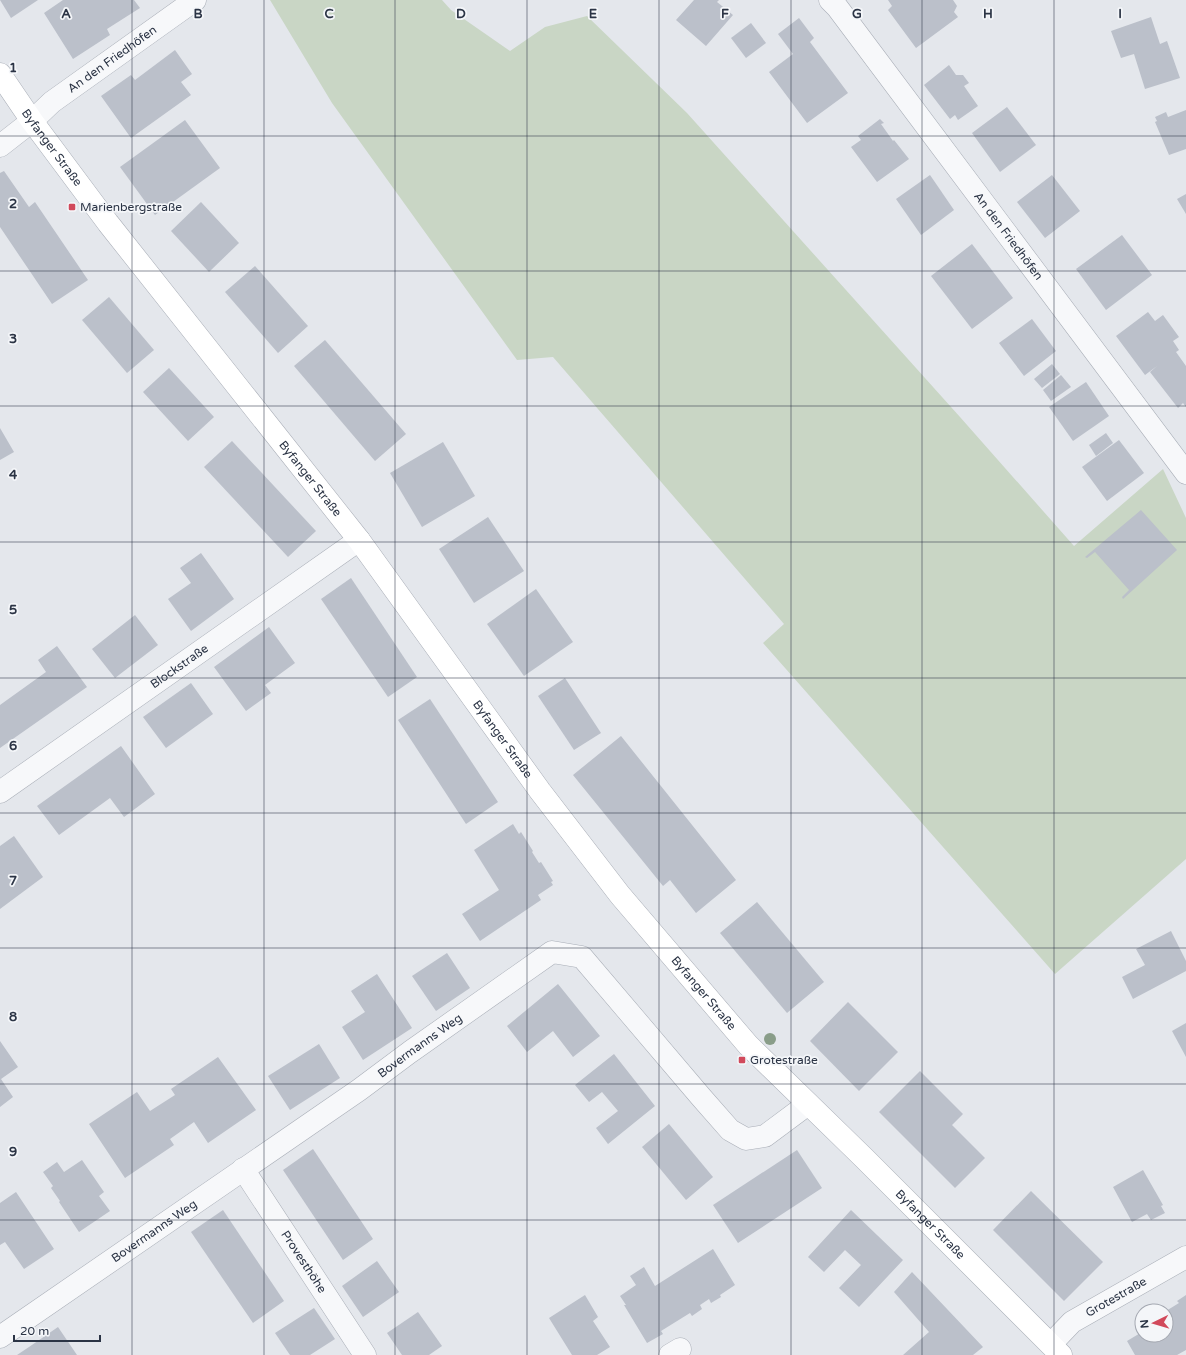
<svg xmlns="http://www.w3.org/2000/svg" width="1186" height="1355" viewBox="0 0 1186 1355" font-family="'Varela Round',sans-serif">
<rect width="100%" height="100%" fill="#e4e7ec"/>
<polygon fill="#c9d6c5" points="270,0 442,0 451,10 510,51 545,27 587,16 687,113 960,417 1074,546 1163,469 1186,518 1186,859 1055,974 763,643 784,624 553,357 517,360 332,103"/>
<g fill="#bbc0ca">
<polygon points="0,0 38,0 11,18"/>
<polygon points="63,0 134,0 140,8 107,29 110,35 73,59 44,13"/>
<polygon points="694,0 719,0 717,2 733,15 706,46 676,20"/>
<polygon points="888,0 953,0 957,6 954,12 958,17 916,48 888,10 892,6"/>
<polygon points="1151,17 1160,44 1167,41 1180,78 1145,89 1134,54 1121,58 1111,31"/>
<polygon points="799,18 814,38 810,42 848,93 807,123 769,72 793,54 778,34"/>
<polygon points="751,23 766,43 746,58 731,38"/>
<polygon points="175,50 192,74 181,82 191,95 131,138 101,96 131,75 135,80"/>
<polygon points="949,65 956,75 963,75 969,83 964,86 978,106 958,120 955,115 950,119 924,85"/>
<polygon points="1007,107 1036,145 1000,172 972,133"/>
<polygon points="1186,110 1186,149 1169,155 1155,122 1157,121 1155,117 1166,112 1168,117"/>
<polygon points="880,119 884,123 881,124 893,141 894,140 909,159 877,182 851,147 861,140 858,136"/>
<polygon points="185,120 220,168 155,215 120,167"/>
<polygon points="4,171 29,207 35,202 88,280 52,304 0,227 0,173"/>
<polygon points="930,175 954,210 921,235 896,199"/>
<polygon points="1052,175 1080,211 1045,238 1017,202"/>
<polygon points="1186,194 1186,214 1177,199"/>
<polygon points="201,202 239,243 209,272 171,231"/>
<polygon points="1122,235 1152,275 1106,310 1076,269"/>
<polygon points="972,244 1013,298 972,329 931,276"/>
<polygon points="255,266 308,326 278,353 225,292"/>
<polygon points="109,297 154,350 127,373 82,320"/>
<polygon points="1148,312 1155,321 1163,315 1179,337 1173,341 1179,350 1176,352 1186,366 1186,407 1183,403 1178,408 1150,372 1157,366 1145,375 1116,336"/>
<polygon points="1032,319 1056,351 1024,376 999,343"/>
<polygon points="325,340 406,434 375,461 294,366"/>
<polygon points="1052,364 1060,374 1042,388 1034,379"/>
<polygon points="169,368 214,417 188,441 143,392"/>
<polygon points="1061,375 1071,387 1051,401 1043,390"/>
<polygon points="1086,382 1109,416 1073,441 1049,407"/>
<polygon points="0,428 14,452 0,460"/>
<polygon points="1106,433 1113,443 1096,456 1089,445"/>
<polygon points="1119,440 1144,473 1107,501 1082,467"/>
<polygon points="232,441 316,531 288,557 204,467"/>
<polygon points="443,442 475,496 422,527 390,473"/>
<polygon points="1141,510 1177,550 1123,599 1122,597 1129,590 1095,552 1087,558 1085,557"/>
<polygon points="488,517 524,571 474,603 439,549"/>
<polygon points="201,553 234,599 191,631 168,599 191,583 180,568"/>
<polygon points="351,578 417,677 388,697 321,599"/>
<polygon points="536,589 573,642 524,676 487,624"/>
<polygon points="135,615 158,645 115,678 92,649"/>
<polygon points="269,627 295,663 265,685 271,693 246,711 214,667"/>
<polygon points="57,646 87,687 0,748 0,705 46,672 38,660"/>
<polygon points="565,678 601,733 574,750 538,696"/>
<polygon points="191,683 213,714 166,748 143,717"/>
<polygon points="430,699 498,802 466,824 398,720"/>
<polygon points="621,736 736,880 696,913 670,880 663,886 573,775"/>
<polygon points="121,746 155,794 124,817 110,798 59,835 37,806"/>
<polygon points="513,824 519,834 521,832 533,851 532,852 539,863 541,862 553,881 551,882 553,885 538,895 541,900 480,941 462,914 499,890 474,850"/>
<polygon points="14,836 43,877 0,909 0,846"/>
<polygon points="757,902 824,982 787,1013 720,933"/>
<polygon points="1171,931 1186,961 1186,971 1133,999 1122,977 1145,965 1136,949"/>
<polygon points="447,953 470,988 436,1011 412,976"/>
<polygon points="377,974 412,1028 363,1060 342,1027 365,1012 351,991"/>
<polygon points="558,984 600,1036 573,1057 553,1031 527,1052 507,1026"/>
<polygon points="848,1002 898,1052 859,1091 810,1041"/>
<polygon points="1186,1023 1186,1057 1172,1031"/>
<polygon points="0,1041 18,1067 1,1079 13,1097 0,1107"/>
<polygon points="319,1044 340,1078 290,1110 268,1076"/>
<polygon points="614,1054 655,1106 608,1144 596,1128 618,1111 602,1092 589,1102 575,1085"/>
<polygon points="218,1057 256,1110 208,1143 194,1122 170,1139 174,1145 125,1178 89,1124 137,1092 150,1111 175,1095 171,1089"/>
<polygon points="920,1071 963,1114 952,1125 985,1158 955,1188 879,1112"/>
<polygon points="669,1124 713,1177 686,1200 642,1147"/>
<polygon points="313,1149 373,1239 343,1260 283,1170"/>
<polygon points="797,1150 822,1188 738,1243 713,1205"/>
<polygon points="82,1160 104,1192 99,1196 110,1211 79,1232 59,1202 60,1201 51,1188 53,1186 43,1172 57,1162 64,1172"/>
<polygon points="1143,1170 1163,1205 1161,1206 1165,1213 1151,1220 1147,1214 1132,1222 1113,1187"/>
<polygon points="1031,1191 1103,1262 1064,1301 993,1230"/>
<polygon points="16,1192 54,1249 24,1269 5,1242 0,1245 0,1203"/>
<polygon points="223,1210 284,1301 253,1323 191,1232"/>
<polygon points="851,1210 903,1260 859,1307 839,1288 861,1265 845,1250 824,1272 808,1257"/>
<polygon points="713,1249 735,1285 720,1295 721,1297 711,1303 709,1299 700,1305 702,1309 692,1316 690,1313 661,1331 663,1334 647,1343 624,1305 626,1305 620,1296 636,1285 630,1276 644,1267 655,1286"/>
<polygon points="377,1261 399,1292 363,1317 342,1286"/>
<polygon points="912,1272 983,1347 973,1355 903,1355 929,1332 894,1292"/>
<polygon points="585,1295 598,1317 593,1321 610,1347 597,1355 572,1355 549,1318"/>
<polygon points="1186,1295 1186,1350 1177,1355 1135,1355 1127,1341 1142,1332 1142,1335 1166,1335 1166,1318 1167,1317 1166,1311 1179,1303 1177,1301"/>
<polygon points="314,1308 335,1339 310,1355 290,1355 275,1333"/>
<polygon points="418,1312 442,1346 429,1355 402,1355 387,1333"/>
<polygon points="58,1327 77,1355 17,1355 29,1347"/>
</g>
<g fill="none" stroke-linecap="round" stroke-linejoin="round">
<g stroke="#a9aeb7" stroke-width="23">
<g id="street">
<path id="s1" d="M830 0 837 7 1186 473"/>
<path id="s2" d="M0 146 32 121 52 102 195 0"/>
<path id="s3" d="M0 792 359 540"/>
<path id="s4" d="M243 1169 365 1355"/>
<path id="s5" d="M0 1337 359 1090 410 1052 552 952 582 957 701 1097 730 1130 746 1139 765 1136 808 1104"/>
<path id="s6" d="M1051 1344 1072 1322 1186 1257"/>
<polyline points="670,1355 680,1349"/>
</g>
</g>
<g stroke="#a9aeb7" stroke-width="23">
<g id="secondary">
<path id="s7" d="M0 74 32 121 108 223 359 540 540 791 620 895 748 1045 864 1158 1061 1355"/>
</g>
</g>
<use href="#street" stroke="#f7f8fa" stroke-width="22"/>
<use href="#secondary" stroke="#fff" stroke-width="22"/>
</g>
<circle fill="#899d89" cx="770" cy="1039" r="6"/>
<path fill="none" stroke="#2b3445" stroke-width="1" stroke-opacity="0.55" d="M132 0V1355M264 0V1355M395 0V1355M527 0V1355M659 0V1355M791 0V1355M922 0V1355M1054 0V1355M0 136H1186M0 271H1186M0 406H1186M0 542H1186M0 678H1186M0 813H1186M0 948H1186M0 1084H1186M0 1220H1186"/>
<g fill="#d1495b" stroke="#f4f6f9" stroke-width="1.5">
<rect x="68" y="203" width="8" height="8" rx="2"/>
<rect x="738" y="1056" width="8" height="8" rx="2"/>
</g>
<g text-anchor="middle" stroke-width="3.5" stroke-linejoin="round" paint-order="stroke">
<g font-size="12" fill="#2b3445" stroke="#f4f6f9">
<text dy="4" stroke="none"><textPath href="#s2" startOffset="142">An den Friedhöfen</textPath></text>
<text dy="4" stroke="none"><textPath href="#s7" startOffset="90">Byfanger Straße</textPath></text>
<text dy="4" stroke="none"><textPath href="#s1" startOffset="296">An den Friedhöfen</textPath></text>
<text dy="4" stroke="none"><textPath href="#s7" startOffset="510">Byfanger Straße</textPath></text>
<text dy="4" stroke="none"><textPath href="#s3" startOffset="219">Blockstraße</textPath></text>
<text dy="4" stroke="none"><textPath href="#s7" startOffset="834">Byfanger Straße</textPath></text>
<text dy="4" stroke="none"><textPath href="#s7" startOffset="1158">Byfanger Straße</textPath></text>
<text dy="4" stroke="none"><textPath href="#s5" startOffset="511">Bovermanns Weg</textPath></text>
<text dy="4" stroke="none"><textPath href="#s7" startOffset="1482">Byfanger Straße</textPath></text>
<text dy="4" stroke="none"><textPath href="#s5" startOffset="187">Bovermanns Weg</textPath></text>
<text dy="4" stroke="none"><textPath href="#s4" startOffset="111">Provesthöhe</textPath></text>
<text dy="4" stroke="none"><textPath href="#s6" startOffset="81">Grotestraße</textPath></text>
</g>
<g font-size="12" fill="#2b3445" stroke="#f4f6f9" text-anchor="start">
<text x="80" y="211">Marienbergstraße</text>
<text x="750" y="1064">Grotestraße</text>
</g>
</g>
<g font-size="13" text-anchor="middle" font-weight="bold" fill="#2b3445" stroke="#f4f6f9" stroke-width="3.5" stroke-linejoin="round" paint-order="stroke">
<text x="66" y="18">A</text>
<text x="198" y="18">B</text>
<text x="329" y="18">C</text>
<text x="461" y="18">D</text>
<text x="593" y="18">E</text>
<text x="725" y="18">F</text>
<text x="857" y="18">G</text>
<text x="988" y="18">H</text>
<text x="1120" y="18">I</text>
<text x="13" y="72">1</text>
<text x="13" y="208">2</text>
<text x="13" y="343">3</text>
<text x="13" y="479">4</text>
<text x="13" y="614">5</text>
<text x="13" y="750">6</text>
<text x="13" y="885">7</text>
<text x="13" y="1021">8</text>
<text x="13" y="1156">9</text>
</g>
<g transform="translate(1154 1323) rotate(265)"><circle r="19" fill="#f4f6f9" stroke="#a4a8b1"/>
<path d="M0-3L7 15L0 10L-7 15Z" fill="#d1495b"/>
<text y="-6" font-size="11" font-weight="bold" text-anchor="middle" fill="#2b3445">N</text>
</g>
<path d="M14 1335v6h86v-6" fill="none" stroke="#2b3445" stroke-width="2"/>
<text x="20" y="1335" font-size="12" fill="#2b3445" stroke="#f4f6f9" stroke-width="3" paint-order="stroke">20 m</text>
</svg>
